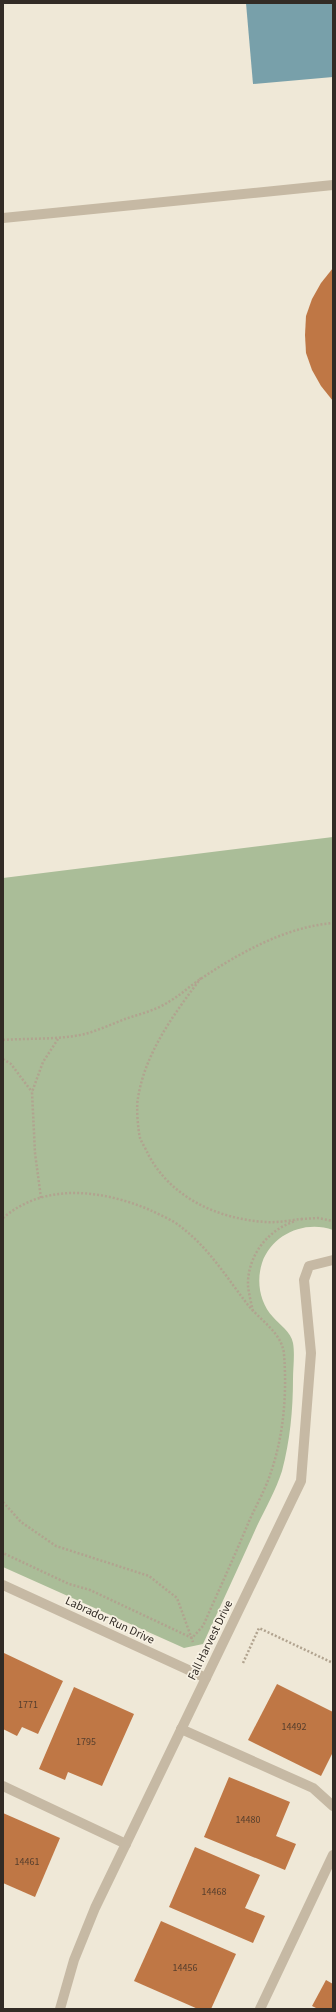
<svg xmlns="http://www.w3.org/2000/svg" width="336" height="2012" viewBox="0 0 336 2012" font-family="'Source Sans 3',sans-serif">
<rect width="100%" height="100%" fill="#efe8d7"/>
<path fill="#aabd98" d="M333 837V1230C305 1220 272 1234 262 1263 256 1282 260 1303 273 1317 279 1324 291 1332 293 1343 295 1354 293 1368 293 1379 293 1410 290 1441 282 1471 276 1490 265 1509 257 1526 239 1566 221 1605 203 1644L184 1648 3 1567V878Z"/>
<polygon fill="#78a0aa" points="246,3 333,3 333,77 253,84"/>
<g fill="#bf7745">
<polygon points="333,268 333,401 321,386 312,370 306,353 305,335 306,316 312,299 321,283"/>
<polygon points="4,1653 63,1681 38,1734 22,1727 17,1736 3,1729"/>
<polygon points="277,1684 333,1712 333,1752 321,1776 248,1740"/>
<polygon points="74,1687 134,1714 102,1786 68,1772 65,1780 39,1769"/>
<polygon points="229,1777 290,1802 276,1836 296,1844 285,1870 204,1837"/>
<polygon points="3,1813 60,1838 35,1897 3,1883"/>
<polygon points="195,1847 260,1875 245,1908 265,1916 253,1943 169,1907"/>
<polygon points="161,1921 236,1954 211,2009 198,2009 134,1981"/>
<polygon points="326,1980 333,1984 333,2009 318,2009 312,2006"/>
</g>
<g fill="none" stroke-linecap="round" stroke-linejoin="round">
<g stroke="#b1a38f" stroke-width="2.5" stroke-dasharray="2 2" stroke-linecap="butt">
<path d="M201 978C174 1014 145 1053 138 1098 136 1106 138 1130 140 1138 142 1143 146 1149 148 1154 171 1198 218 1219 266 1222 278 1223 291 1220 302 1219"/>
<path d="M3 1040C30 1038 58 1040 85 1034 99 1030 112 1024 125 1019 140 1014 157 1010 170 1001 182 994 191 985 202 978 241 952 286 927 333 923"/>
<polyline points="3,1059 11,1064 32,1092"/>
<polyline points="41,1198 35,1153 32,1092 43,1062 58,1039"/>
<path d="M3 1218C45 1182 103 1190 150 1210 160 1215 173 1220 181 1227 209 1248 227 1278 248 1305 261 1321 282 1333 284 1354 287 1393 284 1434 271 1472 266 1488 257 1504 250 1519 235 1555 219 1590 203 1626L192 1638 90 1590 69 1584 3 1553"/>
<polyline points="301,1219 318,1218 333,1221"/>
<path d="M253 1311C251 1303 249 1294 248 1286 247 1256 268 1229 296 1221"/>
<polyline points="3,1502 21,1522 56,1546 149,1576 177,1598 193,1642"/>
<polyline points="243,1663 259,1628 333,1663"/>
</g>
<g stroke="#c6b9a4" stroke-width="10">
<polyline points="3,218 333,185"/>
<polyline points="3,1585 206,1678"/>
<polyline points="181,1729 313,1788 333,1806"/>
<polyline points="3,1786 126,1844"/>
<polyline points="60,2009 74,1960 95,1908 301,1481 311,1353 304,1280 309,1266 333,1260"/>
<polyline points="260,2009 333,1855"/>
</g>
</g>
<g text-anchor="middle" stroke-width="3.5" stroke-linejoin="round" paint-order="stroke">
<g font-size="10" fill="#553e2d">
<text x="28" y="1708">1771</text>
<text x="294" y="1730">14492</text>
<text x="86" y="1745">1795</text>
<text x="248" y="1823">14480</text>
<text x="27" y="1865">14461</text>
<text x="214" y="1895">14468</text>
<text x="185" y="1971">14456</text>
</g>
<g font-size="12" fill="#322b25" stroke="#f7f1e3">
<text transform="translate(110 1620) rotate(25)" y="4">Labrador Run Drive</text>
<text transform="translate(210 1640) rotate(-64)" y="4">Fall Harvest Drive</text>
</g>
</g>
<rect width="336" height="2012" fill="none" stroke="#322b25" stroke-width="8"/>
</svg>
